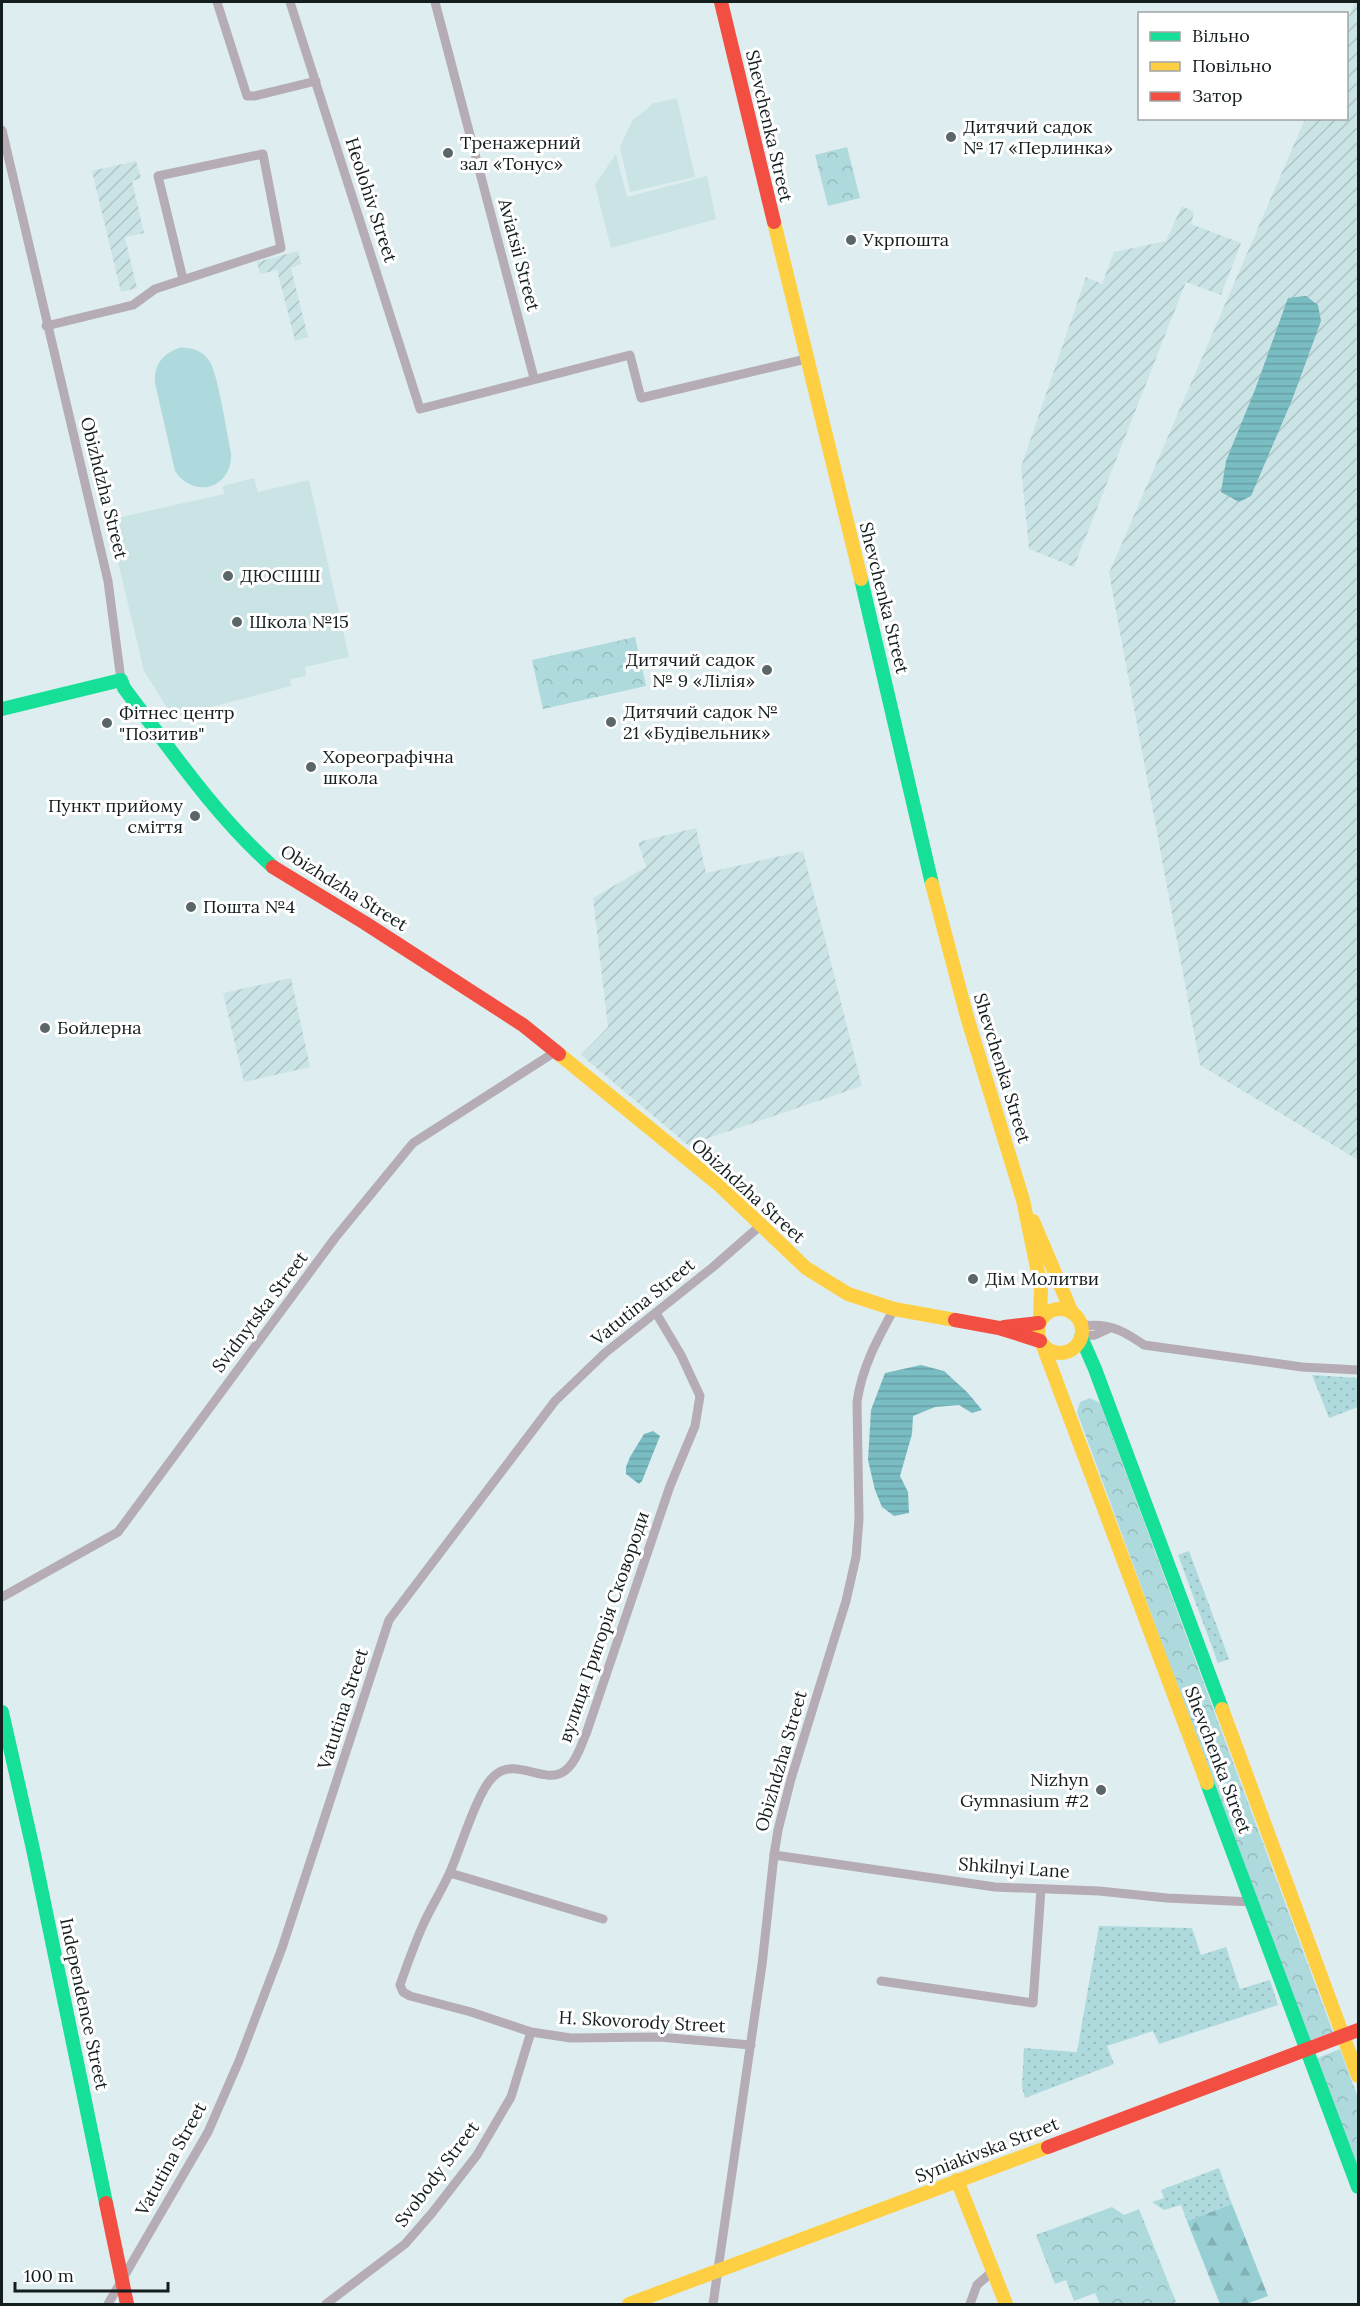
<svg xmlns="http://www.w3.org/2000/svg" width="1360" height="2306" viewBox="0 0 1360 2306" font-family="Lora,serif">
<defs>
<pattern id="industrial-furrows" width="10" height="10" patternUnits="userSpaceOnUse" patternTransform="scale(1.5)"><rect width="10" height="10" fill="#cae4e6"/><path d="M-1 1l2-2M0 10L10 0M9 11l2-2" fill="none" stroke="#adc3c5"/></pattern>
<pattern id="grass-dots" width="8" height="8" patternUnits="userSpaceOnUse" patternTransform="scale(1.5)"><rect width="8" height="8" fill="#afdadd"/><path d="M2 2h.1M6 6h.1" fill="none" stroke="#96bbbd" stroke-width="1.8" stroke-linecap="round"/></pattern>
<pattern id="forest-firs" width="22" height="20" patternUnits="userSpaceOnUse" patternTransform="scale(1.5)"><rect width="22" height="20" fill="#98cfd4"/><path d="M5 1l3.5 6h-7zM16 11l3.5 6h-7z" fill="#82b1b6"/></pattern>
<pattern id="park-crowns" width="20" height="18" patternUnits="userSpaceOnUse" patternTransform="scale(1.5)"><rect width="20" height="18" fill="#afdadd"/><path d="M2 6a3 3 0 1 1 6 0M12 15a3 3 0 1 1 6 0" fill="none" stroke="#96bbbd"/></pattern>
<pattern id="water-rules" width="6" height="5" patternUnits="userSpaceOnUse" patternTransform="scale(1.5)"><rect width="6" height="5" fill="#79bcc2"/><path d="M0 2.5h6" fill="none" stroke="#68a1a6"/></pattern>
</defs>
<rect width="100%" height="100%" fill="#deedef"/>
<g fill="#cae4e6">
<polygon points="677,98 695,177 630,192 620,147 632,121 654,103"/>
<polygon points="616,154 627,197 707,176 716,219 611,248 595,185"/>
<polygon points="254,478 258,492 309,480 349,657 305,667 306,676 290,679 291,686 173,717 144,671 108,520 224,494 223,486"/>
</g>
<g fill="url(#industrial-furrows)">
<polygon points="1355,2 1358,2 1358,1160 1200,1065 1109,573 1305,119 1346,118 1347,21"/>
<polygon points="136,161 141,178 132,181 144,233 125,237 137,288 121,292 92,171"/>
<polygon points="1182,206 1194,212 1191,224 1241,243 1221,295 1186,282 1074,567 1029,549 1021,467 1086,277 1102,284 1114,252 1166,241"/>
<polygon points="298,251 301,264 291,268 308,337 295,341 277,270 260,274 257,262"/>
<polygon points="696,828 706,873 803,851 862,1086 688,1145 581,1055 608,1027 593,898 646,867 638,842"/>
<polygon points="291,978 310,1067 244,1082 223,993"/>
</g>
<g fill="url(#grass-dots)">
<polygon points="1312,1375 1358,1378 1358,1407 1329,1418"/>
<polygon points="1189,1551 1229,1659 1218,1663 1178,1555"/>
<polygon points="1099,1926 1192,1928 1201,1955 1226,1947 1240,1989 1270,1980 1278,2005 1159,2044 1153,2031 1107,2046 1114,2064 1025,2098 1022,2087 1024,2048 1077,2052"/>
<polygon points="1219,2168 1232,2204 1187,2221 1181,2205 1164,2210 1152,2202 1164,2198 1161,2190"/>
</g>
<polygon fill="url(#forest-firs)" points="1232,2204 1268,2296 1246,2304 1220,2304 1187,2221"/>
<g fill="url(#park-crowns)">
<polygon points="847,147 860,198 828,206 815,155"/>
<polygon points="635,637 646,686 543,709 532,660"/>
<polygon points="1090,1398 1100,1403 1333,2032 1308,2041 1077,1412 1080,1402"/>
<polygon points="1340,2049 1358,2098 1358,2175 1315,2059"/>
<polygon points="1112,2207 1124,2215 1139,2209 1176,2302 1169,2304 1100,2304 1095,2293 1074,2301 1066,2280 1055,2284 1036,2235"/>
</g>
<path fill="#afdadd" d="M179 348C191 347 201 350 209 360 218 373 227 434 231 453 233 488 194 500 175 471L155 383C154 365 162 354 179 348Z"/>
<g fill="url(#water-rules)">
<polygon points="1306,296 1318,305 1321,321 1292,400 1251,496 1239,502 1221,492 1226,461 1256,387 1288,298"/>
<polygon points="921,1365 944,1371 967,1392 982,1410 972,1413 959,1405 935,1407 913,1416 912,1434 900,1476 908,1492 909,1513 894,1516 882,1507 875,1490 868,1460 871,1410 885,1373"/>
<polygon points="653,1431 660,1436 642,1481 639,1484 626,1474 626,1467 630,1457 644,1434"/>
</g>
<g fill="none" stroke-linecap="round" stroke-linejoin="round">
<g stroke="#b5acb5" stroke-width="9">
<polyline points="217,2 247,96 255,96 316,81"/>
<polyline points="290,2 420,409 630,355 641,398 806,359"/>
<polyline points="435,2 534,378"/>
<polyline points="2,130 108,581 121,680"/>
<polyline points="46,326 133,305 155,289 281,248 263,154 158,176 183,279"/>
<path d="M656 1313 681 1355 700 1396 695 1426 670 1486 586 1734C581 1745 578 1758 569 1767 548 1791 517 1753 493 1777 477 1792 460 1850 450 1872 442 1890 431 1907 423 1925 414 1945 407 1965 400 1985L403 1992 410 1996 471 2012 531 2032 571 2038 659 2037 751 2045"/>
<path d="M1080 1324C1089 1327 1096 1324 1104 1326 1119 1328 1132 1337 1144 1345L1302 1367 1358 1370"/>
<polyline points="1081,1336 1095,1335 1110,1328"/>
<polyline points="2,1597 118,1532 335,1238 413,1143 555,1052"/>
<polyline points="774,1855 995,1887 1099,1891 1167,1898 1253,1902"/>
<polyline points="450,1873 603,1919"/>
<polyline points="881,1981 1033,2003 1041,1889"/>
<polyline points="108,2304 208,2132 239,2061 282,1948 389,1620 555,1401 605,1353 713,1267 761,1225"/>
<polyline points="326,2304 405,2244 432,2213 477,2155 511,2097 531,2032"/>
<path d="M713 2304 762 1965 774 1855 778 1830 791 1779 846 1601 856 1557 859 1519 857 1402C862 1367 877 1340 894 1309"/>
<polyline points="970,2304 977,2285 993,2271"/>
</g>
<g stroke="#16e098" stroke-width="14">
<polyline points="861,579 932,884"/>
<path d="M2 709 121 680 124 688C171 750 215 815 273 867"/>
<polyline points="1081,1337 1095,1369 1222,1709"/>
<polyline points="2,1712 33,1849 106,2203"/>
<polyline points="1207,1783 1358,2187"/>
</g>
<g stroke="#ffcf43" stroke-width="14">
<polyline points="774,222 861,579"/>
<polyline points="932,884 967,1017 1023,1200 1041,1287 1040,1322"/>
<polyline points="559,1054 718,1184 806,1268 848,1294 894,1309 955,1320"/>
<polyline points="1033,1221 1072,1313"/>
<circle cx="1060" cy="1331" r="22"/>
<polyline points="1043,1346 1207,1783"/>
<polyline points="1222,1709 1358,2076"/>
<polyline points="957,2180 1006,2304"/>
<polyline points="629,2304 1048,2147"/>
</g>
<g stroke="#f24e42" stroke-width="14">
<polyline points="721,2 774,222"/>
<polyline points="273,867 365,923 523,1025 559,1054"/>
<polyline points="955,1320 999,1328 1040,1341"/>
<polyline points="1004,1327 1039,1323"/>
<polyline points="1048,2147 1358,2030"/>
<polyline points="106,2203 127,2304"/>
</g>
</g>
<g fill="#5b6668" stroke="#fff" stroke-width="2">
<circle cx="951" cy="137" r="6"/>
<circle cx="448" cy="153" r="6"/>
<circle cx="851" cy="240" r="6"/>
<circle cx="228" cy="576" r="6"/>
<circle cx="237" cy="622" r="6"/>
<circle cx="767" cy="670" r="6"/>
<circle cx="611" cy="722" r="6"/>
<circle cx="107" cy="723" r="6"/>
<circle cx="311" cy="767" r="6"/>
<circle cx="195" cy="816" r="6"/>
<circle cx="191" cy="907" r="6"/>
<circle cx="45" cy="1028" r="6"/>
<circle cx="973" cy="1279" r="6"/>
<circle cx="1101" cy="1790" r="6"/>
</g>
<g text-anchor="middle" stroke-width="6" stroke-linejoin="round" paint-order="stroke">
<g font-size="18" fill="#141e1f" stroke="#fff">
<text transform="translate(769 126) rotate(77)" y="6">Shevchenka Street</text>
<text transform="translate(371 200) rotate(72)" y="6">Heolohiv Street</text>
<text transform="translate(519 255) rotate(75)" y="6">Aviatsii Street</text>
<text transform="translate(104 488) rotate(76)" y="6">Obizhdzha Street</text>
<text transform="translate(884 598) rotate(76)" y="6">Shevchenka Street</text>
<text transform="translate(344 888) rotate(32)" y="6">Obizhdzha Street</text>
<text transform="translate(1002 1068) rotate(73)" y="6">Shevchenka Street</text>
<text transform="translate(748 1191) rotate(42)" y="6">Obizhdzha Street</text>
<text transform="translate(643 1302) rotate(-39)" y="6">Vatutina Street</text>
<text transform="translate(260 1312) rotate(-53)" y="6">Svidnytska Street</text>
<text transform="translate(604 1627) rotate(-71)" y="6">вулиця Григорія Сковороди</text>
<text transform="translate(343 1709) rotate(-72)" y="6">Vatutina Street</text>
<text transform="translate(1218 1760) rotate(69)" y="6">Shevchenka Street</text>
<text transform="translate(781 1761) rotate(-74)" y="6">Obizhdzha Street</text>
<text transform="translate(1014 1868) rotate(4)" y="6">Shkilnyi Lane</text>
<text transform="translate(84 2004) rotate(78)" y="6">Independence Street</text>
<text transform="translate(642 2022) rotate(3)" y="6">H. Skovorody Street</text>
<text transform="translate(987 2150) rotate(-21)" y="6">Syniakivska Street</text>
<text transform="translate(171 2159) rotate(-61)" y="6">Vatutina Street</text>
<text transform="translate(437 2174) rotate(-53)" y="6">Svobody Street</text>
</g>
<g font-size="18" fill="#141e1f" stroke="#fff" text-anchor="start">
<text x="963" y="133">Дитячий садок<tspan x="963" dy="21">№ 17 «Перлинка»</tspan></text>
<text x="460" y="149">Тренажерний<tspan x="460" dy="21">зал «Тонус»</tspan></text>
<text x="863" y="246">Укрпошта</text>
<text x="240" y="582">ДЮСШШ</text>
<text x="249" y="628">Школа №15</text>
<text x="755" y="666" text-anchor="end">Дитячий садок<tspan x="755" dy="21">№ 9 «Лілія»</tspan></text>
<text x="623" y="718">Дитячий садок №<tspan x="623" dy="21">21 «Будівельник»</tspan></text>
<text x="119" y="719">Фітнес центр<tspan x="119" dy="21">"Позитив"</tspan></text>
<text x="323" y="763">Хореографічна<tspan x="323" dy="21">школа</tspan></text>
<text x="183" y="812" text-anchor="end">Пункт прийому<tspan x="183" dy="21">сміття</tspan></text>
<text x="203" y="913">Пошта №4</text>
<text x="57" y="1034">Бойлерна</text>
<text x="985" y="1285">Дім Молитви</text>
<text x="1089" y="1786" text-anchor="end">Nizhyn<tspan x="1089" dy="21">Gymnasium #2</tspan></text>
</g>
</g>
<rect width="1360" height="2306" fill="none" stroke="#141e1f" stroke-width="6"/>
<rect x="1138" y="12" width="210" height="108" fill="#ffffff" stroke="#a1a5a5" stroke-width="1.5"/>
<rect x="1150" y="32" width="30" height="9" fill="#16e098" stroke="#a1a5a5" stroke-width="1.5"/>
<text x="1192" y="42" font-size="18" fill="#141e1f">Вільно</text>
<rect x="1150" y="62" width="30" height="9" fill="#ffcf43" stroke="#a1a5a5" stroke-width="1.5"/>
<text x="1192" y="72" font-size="18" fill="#141e1f">Повільно</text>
<rect x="1150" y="92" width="30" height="9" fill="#f24e42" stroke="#a1a5a5" stroke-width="1.5"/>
<text x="1192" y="102" font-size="18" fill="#141e1f">Затор</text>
<path d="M15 2282v9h153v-9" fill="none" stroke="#141e1f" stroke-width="3"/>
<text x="24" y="2282" font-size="18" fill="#141e1f" stroke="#ffffff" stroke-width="4.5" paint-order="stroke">100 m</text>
</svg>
